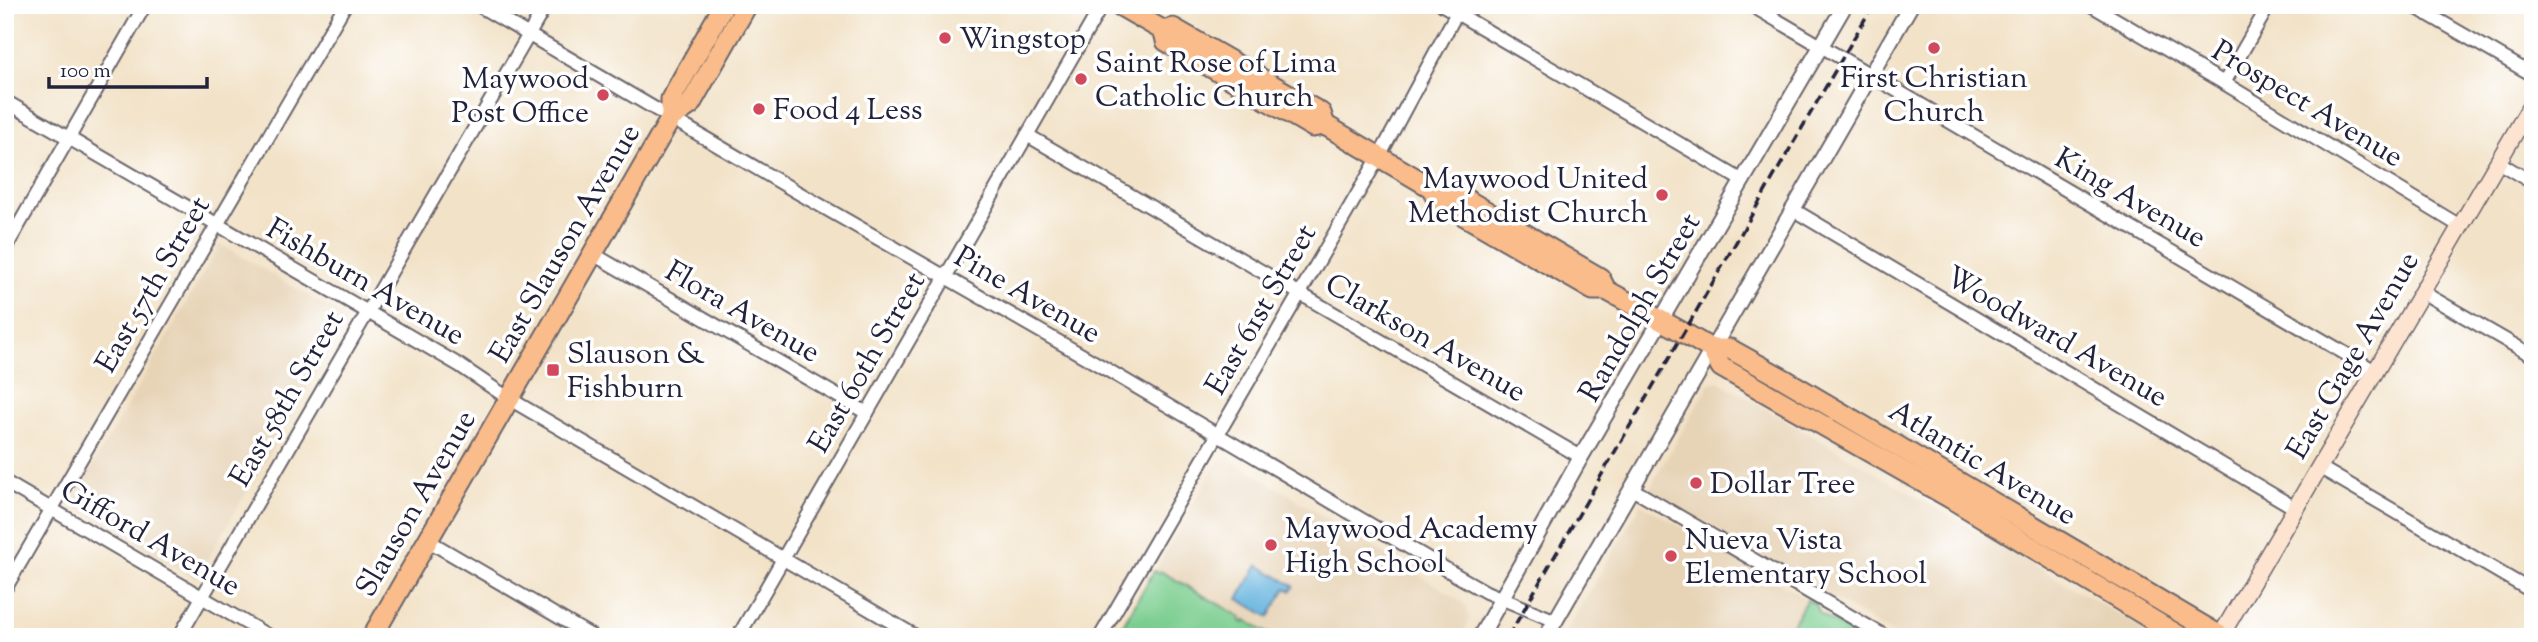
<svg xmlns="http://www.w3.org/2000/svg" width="2538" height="642" viewBox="0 0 2538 642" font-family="'Sorts Mill Goudy',serif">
<rect width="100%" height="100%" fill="#fff"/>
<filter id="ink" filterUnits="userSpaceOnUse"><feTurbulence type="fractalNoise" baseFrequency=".0143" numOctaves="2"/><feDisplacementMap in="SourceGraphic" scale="14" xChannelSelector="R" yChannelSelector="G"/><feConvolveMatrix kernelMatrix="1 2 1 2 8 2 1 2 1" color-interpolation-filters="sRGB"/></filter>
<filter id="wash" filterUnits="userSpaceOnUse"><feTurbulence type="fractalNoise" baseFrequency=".00686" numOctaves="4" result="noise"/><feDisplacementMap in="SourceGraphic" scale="28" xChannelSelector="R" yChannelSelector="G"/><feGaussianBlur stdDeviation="1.57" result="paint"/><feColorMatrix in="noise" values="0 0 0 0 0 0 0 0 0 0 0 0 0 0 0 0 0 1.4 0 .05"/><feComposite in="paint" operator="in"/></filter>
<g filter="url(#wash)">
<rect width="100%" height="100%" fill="#f2e2c7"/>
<g fill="#e7d4b7">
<polygon points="220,244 348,319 196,579 71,504"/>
<polygon points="1718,381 2157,637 1898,637 1650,490 1654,480 1710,383"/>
<polygon points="1229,458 1455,597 1465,605 1469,618 1463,637 1116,637 1219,460"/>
<polygon points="1641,504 1807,599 1785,637 1563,637"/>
</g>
<g fill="#7cce90" stroke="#4f7866" stroke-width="2">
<polygon points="1154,571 1159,573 1160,571 1241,617 1240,621 1244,623 1246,620 1267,633 1279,637 1116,637"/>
<polygon points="1807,599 1817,605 1819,613 1858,637 1785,637"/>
</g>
<polygon fill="#64b2de" stroke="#436a8c" stroke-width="2" points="1258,565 1294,586 1291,591 1286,588 1269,617 1238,599"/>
</g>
<g filter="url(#ink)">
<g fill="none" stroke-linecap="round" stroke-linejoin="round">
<g stroke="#6b656c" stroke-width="16">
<g id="minor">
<polyline points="478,5 797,192 1094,362 1456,575 1486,592 1556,621"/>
<polyline points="1443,5 1743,181"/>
<polyline points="1751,5 2375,371"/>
<polyline points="2091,5 2224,83 2460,226"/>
<polyline points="2412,5 2533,75"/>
<polyline points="2224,83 2269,5"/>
<polyline points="5,101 459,365 508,398 917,637"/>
<polyline points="1027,135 1581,457"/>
<polyline points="2498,162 2533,183"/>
<polyline points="1792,209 2295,508"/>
<polyline points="5,249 145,5"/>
<polyline points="593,254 867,413"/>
<polyline points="2422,292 2533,356"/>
<polyline points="2319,467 2533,592"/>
<polyline points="5,482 270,637"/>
<polyline points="1632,489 1886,637"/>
<polyline points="427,540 593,637"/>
<polyline points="5,589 345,5"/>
<polyline points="179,637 546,5"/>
<polyline points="738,637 1102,5"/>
<polyline points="1100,637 1379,157 1461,5"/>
</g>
</g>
<g stroke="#6b656c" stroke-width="18">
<g id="tertiary">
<polyline points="1480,637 1581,457 1845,5"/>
<polyline points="1546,637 1911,5"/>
</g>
</g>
<g stroke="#6b656c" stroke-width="19">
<polyline id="secondary" points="2220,637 2533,102"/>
</g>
<g stroke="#6b656c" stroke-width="23">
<g id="primary">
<polyline points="1119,5 1164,31 1173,28 1321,113 1325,125"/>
<polyline points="1164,31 1166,41 1313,127 1325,125 1432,188 1437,200 1593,290 1606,290 1684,333 1711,349 1721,367 1952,499 2181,637"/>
<polyline points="671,118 671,99 724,5"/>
<polyline points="1432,188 1445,187 1600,278 1606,290"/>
<polyline points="1711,349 1730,349 1782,378 2222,637"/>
<polyline points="372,637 671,118 690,105 747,5"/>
</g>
</g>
<use href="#minor" stroke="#fff" stroke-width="12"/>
<use href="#tertiary" stroke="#fff" stroke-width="14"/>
<use href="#secondary" stroke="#fde4d0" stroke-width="16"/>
<use href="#primary" stroke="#f9bc8a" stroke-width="19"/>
<polyline stroke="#22223b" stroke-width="3.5" stroke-dasharray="10 5" stroke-linecap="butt" points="1508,637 1873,5"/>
</g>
</g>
<g fill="#d1495b" stroke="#fff" stroke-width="2.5">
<circle cx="945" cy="38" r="7"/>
<circle cx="1934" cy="48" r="7"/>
<circle cx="1081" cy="79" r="7"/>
<circle cx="603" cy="95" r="7"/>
<circle cx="759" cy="109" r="7"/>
<circle cx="1662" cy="195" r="7"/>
<rect x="546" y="363" width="14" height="14" rx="3.5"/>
<circle cx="1696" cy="483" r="7"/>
<circle cx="1271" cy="545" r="7"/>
<circle cx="1671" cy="556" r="7"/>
</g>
<g text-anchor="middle" stroke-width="7" stroke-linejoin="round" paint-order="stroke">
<g font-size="30" fill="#22223b" stroke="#fff" text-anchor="start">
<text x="959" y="48">Wingstop</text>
<text x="1095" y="72">Saint Rose of Lima<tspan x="1095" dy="34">Catholic Church</tspan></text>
<text x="1934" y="87" text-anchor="middle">First Christian<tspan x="1934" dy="34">Church</tspan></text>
<text x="589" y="88" text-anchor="end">Maywood<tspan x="589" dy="34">Post Office</tspan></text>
<text x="773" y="119">Food 4 Less</text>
<text x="1648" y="188" text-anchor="end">Maywood United<tspan x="1648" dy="34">Methodist Church</tspan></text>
<text x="567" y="363">Slauson &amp;<tspan x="567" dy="34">Fishburn</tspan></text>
<text x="1710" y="493">Dollar Tree</text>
<text x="1285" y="538">Maywood Academy<tspan x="1285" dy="34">High School</tspan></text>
<text x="1685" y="549">Nueva Vista<tspan x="1685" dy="34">Elementary School</tspan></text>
</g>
<g font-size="30" fill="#22223b" stroke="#fff">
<text transform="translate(2308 103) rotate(31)" y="10">Prospect Avenue</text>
<text transform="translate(2131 197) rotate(30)" y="10">King Avenue</text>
<text transform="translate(564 243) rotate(-60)" y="10">East Slauson Avenue</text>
<text transform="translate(366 281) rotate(30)" y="10">Fishburn Avenue</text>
<text transform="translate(152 284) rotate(-60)" y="10">East 57th Street</text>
<text transform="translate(1028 294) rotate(30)" y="10">Pine Avenue</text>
<text transform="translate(1639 307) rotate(-60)" y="10">Randolph Street</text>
<text transform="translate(1260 309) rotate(-60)" y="10">East 61st Street</text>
<text transform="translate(743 311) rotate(30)" y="10">Flora Avenue</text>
<text transform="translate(2057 336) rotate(30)" y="10">Woodward Avenue</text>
<text transform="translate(1426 337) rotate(30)" y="10">Clarkson Avenue</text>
<text transform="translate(2352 355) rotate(-60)" y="10">East Gage Avenue</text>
<text transform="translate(866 362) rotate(-60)" y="10">East 60th Street</text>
<text transform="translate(286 398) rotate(-60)" y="10">East 58th Street</text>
<text transform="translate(1983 462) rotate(31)" y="10">Atlantic Avenue</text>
<text transform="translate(415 503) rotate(-60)" y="10">Slauson Avenue</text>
<text transform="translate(151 537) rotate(30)" y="10">Gifford Avenue</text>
</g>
</g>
<rect width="2538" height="642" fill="none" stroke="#fff" stroke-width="28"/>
<path d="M49 77v10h158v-10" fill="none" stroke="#22223b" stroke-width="3.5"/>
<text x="60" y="77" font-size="21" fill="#22223b" stroke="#ffffff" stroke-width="5" paint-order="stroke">100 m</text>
</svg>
